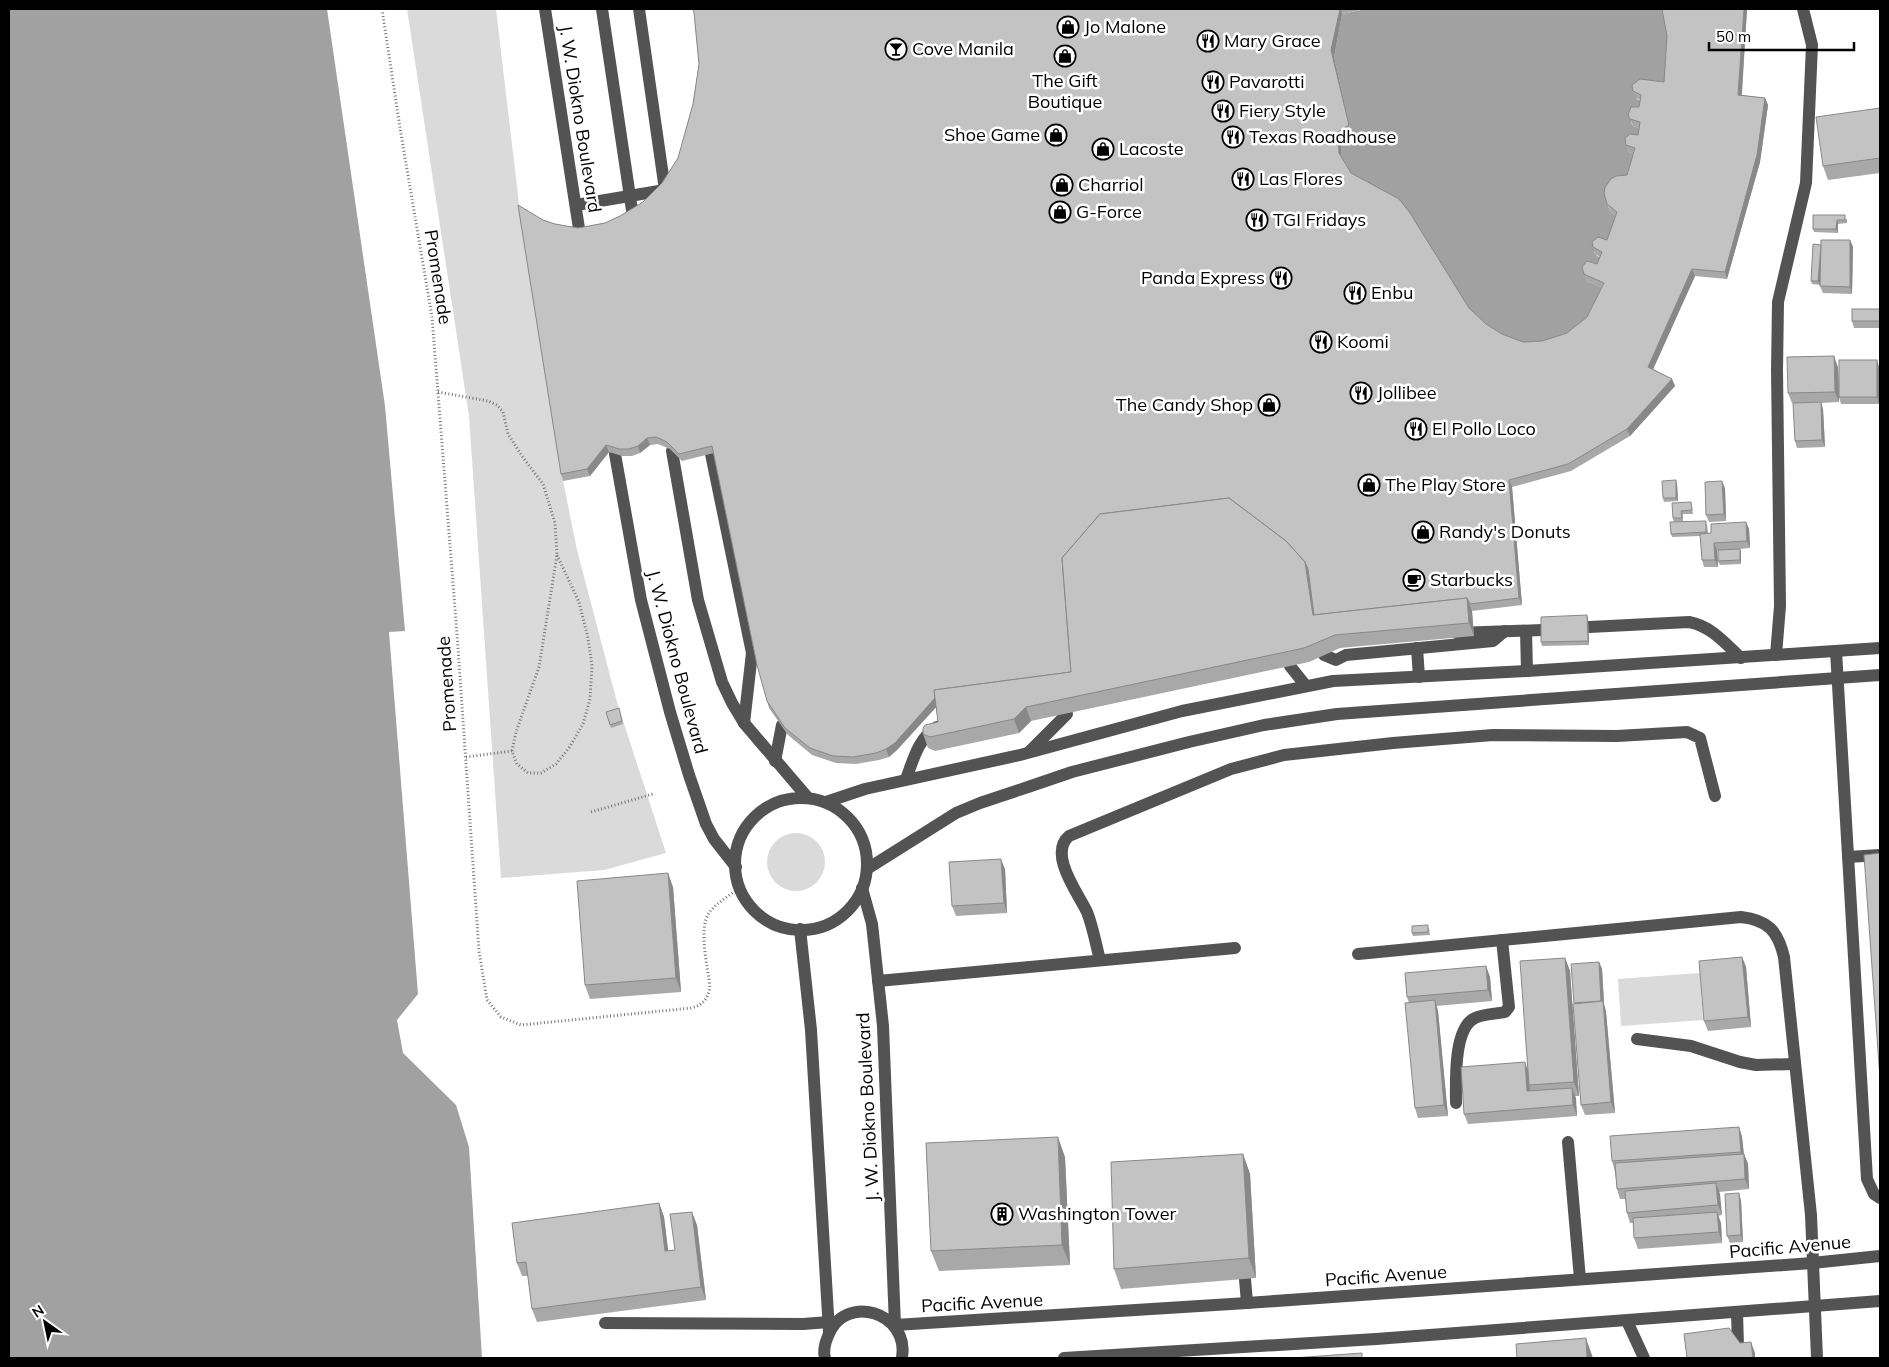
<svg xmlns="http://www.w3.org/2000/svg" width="1889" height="1367" viewBox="0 0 1889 1367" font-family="Mulish,sans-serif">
<rect width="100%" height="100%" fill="#fff"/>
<g fill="#dadada">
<polygon points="407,9 496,9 520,212 563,481 577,550 617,702 666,853 604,870 501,878 469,416"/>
<circle cx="796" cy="862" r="29"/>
<polygon points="1700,973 1703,1020 1621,1026 1618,979"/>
</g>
<g fill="#a1a1a1">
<polygon points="9,9 327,9 385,406 405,631 389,632 418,994 397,1020 403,1053 456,1105 469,1147 482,1358 9,1358"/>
<polygon points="1365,9 1664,9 1669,43 1667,90 1635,94 1637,99 1644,102 1631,122 1633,126 1643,129 1641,142 1627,145 1629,152 1637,155 1630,182 1606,200 1610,211 1620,219 1610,247 1594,252 1597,256 1604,259 1585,274 1587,281 1607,290 1589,324 1569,340 1525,349 1489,331 1354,180 1341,160 1341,139 1351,132 1334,57 1342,14"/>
</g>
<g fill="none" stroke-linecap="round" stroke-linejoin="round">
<g stroke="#757575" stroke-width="3" stroke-dasharray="1 2.5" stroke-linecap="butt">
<path d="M382 9 400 128 432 317 457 634 479 951 487 1000 501 1017 521 1025 691 1008C703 1005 708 999 710 987 708 968 698 929 709 913 716 903 730 895 740 888"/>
<polyline points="438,392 488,401 497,405 503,412 508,434 522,456 543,484 555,523 557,555 539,667 516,732 512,751 517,764 528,773 541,773 556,764 569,748 583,724 590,699 592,666 588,638 579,602 557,555"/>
<polyline points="466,757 512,751"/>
<polyline points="591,812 653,794"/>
</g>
<g stroke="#535353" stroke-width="12">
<polyline points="545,9 580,235"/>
<polyline points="602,9 633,217"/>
<polyline points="576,205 665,190 639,9"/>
<polyline points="672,451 698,600 722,682 732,703 744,723 808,798"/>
<polyline points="615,454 641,600 670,712 689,775 706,824 714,839 736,867"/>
<polyline points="711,454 752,653 744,723"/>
<path d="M1589 627 1689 622C1711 626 1725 643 1741 658"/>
<polyline points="1526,631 1527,671"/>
<polyline points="1457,633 1542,630"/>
<polyline points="1417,648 1419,677"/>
<polyline points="1836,651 1867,1179 1874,1194 1880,1198"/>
<polyline points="1324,655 1336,660 1346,655 1493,641 1505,631"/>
<polyline points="1776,655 1780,606 1777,370 1778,302 1806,183 1812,45 1803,9"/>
<polyline points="1290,666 1306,686"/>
<polyline points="1030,751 1067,714"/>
<polyline points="775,761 782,725"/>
<path d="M906 779C913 761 918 738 937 727"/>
<circle cx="801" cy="864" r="66"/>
<polyline points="826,802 865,789 1020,755 1182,711 1333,681 1527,671 1880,648"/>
<polyline points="1848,857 1880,855"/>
<polyline points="867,869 956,813 980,803 1028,787 1072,772 1189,742 1264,725 1337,714 1880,675"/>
<polyline points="862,888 872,924 883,1026 895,1325 1247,1303 1812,1263 1880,1256"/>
<polyline points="800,929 811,1030 829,1331"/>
<path d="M1358 954 1741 917C1768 920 1778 931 1784 957L1811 1215 1817 1358"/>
<path d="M1100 960C1096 945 1093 927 1087 912 1078 893 1048 854 1069 836L1231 769 1284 755 1393 743 1493 735 1617 736 1687 732 1700 738 1715 796"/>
<polyline points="878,981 1235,948"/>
<polyline points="1637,1039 1691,1046 1740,1062 1756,1065 1794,1064"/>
<path d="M1456 1103C1456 1083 1453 1028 1475 1018 1483 1014 1496 1014 1505 1012L1509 1007 1502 940"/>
<polyline points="1568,1142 1580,1279"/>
<polyline points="1245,1279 1247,1303"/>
<polyline points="1737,1312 1738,1346"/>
<polyline points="1627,1321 1644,1358"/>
<polyline points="605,1323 803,1324 829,1322"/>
<path d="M825 1358C823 1351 825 1343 828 1336 844 1292 910 1312 902 1358"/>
<polyline points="1064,1358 1376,1339 1880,1301"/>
</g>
</g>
<g fill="#a8a8a8">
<polygon points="693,9 1365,9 1342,14 1334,57 1351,132 1341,139 1341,157 1351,173 1469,308 1486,324 1502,334 1523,342 1542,341 1567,333 1587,317 1602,288 1587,281 1582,267 1597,264 1600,257 1595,254 1593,247 1607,240 1616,216 1610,211 1604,193 1627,175 1633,154 1629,152 1626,145 1638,135 1639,128 1633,126 1628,115 1639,107 1641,100 1636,98 1633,91 1664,82 1667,36 1662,9 1747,9 1742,95 1765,98 1768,105 1760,162 1727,279 1695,276 1653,369 1672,379 1675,386 1630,436 1571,471 1512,487 1522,605 1472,611 1474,636 1340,648 1309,662 1031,721 1019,733 935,751 928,748 923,734 938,722 936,707 897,750 889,757 879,760 856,764 836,763 812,755 788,735 769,708 767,701 714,453 682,461 670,449 658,444 650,445 640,453 632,456 622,456 609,452 590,476 563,481 561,474 543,220 555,224 578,228 605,223 620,216 643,202 662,183 678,158 693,104 699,64 694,13"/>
<polygon points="1880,108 1880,173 1828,180 1823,166"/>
<polygon points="1813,215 1847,219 1847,223 1838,224 1838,233 1814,232 1813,229"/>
<polygon points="1850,240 1853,247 1852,294 1823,293 1820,286 1820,273 1820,285 1812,284 1811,281 1821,245"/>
<polygon points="1880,309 1880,328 1854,328 1852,321"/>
<polygon points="1877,360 1879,367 1879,404 1841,404 1839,397 1839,402 1821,403 1823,409 1825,447 1797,448 1795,441 1793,403 1792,403 1788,393 1838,367 1839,388"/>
<polygon points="1676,480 1677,484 1678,501 1664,502 1663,498"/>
<polygon points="1725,488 1726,521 1709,522 1706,515"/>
<polygon points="1691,502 1692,506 1693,514 1683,514 1683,521 1674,522 1673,518"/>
<polygon points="1746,522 1749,529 1750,548 1739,549 1741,552 1741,564 1720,565 1718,561 1718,550 1717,550 1718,567 1704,567 1702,560 1701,536 1672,537 1671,534 1707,524 1708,533 1711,533"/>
<polygon points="1587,615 1588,619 1589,645 1542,646 1541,642"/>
<polygon points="619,708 623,724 611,728 606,712"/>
<polygon points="1005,869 1007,913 956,916 952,906"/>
<polygon points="673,887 681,992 590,999 585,985"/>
<polygon points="1429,928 1430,935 1413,936 1412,933"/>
<polygon points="1742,957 1746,967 1751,1027 1708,1031 1704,1021"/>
<polygon points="1565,958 1570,971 1579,1096 1575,1096 1577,1116 1468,1124 1464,1114 1528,1069"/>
<polygon points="1599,962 1602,969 1604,1004 1606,1012 1615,1113 1585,1115 1581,1105 1574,1004"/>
<polygon points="1486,966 1490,977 1492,1001 1436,1006 1438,1011 1448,1116 1418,1118 1415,1108 1409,1003 1407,997"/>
<polygon points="1739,1127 1742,1137 1744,1154 1748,1164 1749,1189 1719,1192 1722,1215 1718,1216 1721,1223 1722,1243 1638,1249 1634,1238 1633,1223 1630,1223 1627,1213 1625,1199 1620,1199 1617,1189 1615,1172 1612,1161"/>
<polygon points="1243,1154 1250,1174 1256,1278 1121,1289 1114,1269"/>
<polygon points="1065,1157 1070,1265 939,1271 931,1251"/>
<polygon points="1739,1193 1741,1201 1743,1242 1730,1243 1727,1236"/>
<polygon points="659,1203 664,1217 668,1251 675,1250 697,1225 706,1300 537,1322 532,1309 528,1276 522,1276 517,1263"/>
</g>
<g fill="#888">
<polygon points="1340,9 1341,9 1342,14 1334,57 1351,132 1349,125 1331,50"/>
<polygon points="1744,9 1747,9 1741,102 1738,95"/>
<polygon points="1765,98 1768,105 1760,162 1727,279 1725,272"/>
<polygon points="1338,132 1341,139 1341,160 1339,153"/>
<polygon points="1837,220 1838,224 1838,233 1836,229"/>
<polygon points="1850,240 1853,247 1852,294 1850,287"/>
<polygon points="1821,245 1822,248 1820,285 1818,281"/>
<polygon points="1692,269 1695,276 1651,374 1648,367"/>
<polygon points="1834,356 1838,367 1839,402 1835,392"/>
<polygon points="1877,360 1879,367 1879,404 1877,397"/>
<polygon points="1672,379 1675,386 1630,436 1627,429"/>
<polygon points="1821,402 1823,409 1825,447 1822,440"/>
<polygon points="647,438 650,445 640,453 638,446"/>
<polygon points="606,445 609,452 590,476 587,469"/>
<polygon points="1509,480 1512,487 1522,605 1519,598"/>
<polygon points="1676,480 1677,484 1678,501 1676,498"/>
<polygon points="1722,481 1725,488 1726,521 1724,514"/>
<polygon points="1746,522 1749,529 1750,548 1747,541"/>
<polygon points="1714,543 1717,550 1718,567 1715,560"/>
<polygon points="1740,549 1741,552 1741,564 1740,560"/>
<polygon points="1305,562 1310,576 1317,622 1313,615"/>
<polygon points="1467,598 1472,611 1474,636 1469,623"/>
<polygon points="1587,615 1588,619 1589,645 1588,641"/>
<polygon points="936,697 939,704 897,750 889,757 886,749"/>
<polygon points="1026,707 1031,721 1019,733 1014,719"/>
<polygon points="1001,859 1005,869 1007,913 1004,903"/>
<polygon points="668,873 673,887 681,992 676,978"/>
<polygon points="1742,957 1746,967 1751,1027 1748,1017"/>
<polygon points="1565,958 1570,971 1579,1096 1574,1082"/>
<polygon points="1599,962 1602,969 1604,1004 1606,1012 1615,1113 1611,1102 1601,1001"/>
<polygon points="1486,966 1490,977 1492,1001 1488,990"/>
<polygon points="1435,1000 1438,1011 1448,1116 1444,1105"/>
<polygon points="1525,1062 1529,1073 1529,1085 1530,1089 1531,1102 1527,1091"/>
<polygon points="1572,1088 1576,1098 1577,1116 1573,1105"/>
<polygon points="1739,1127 1742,1137 1744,1157 1744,1154 1748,1164 1749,1189 1745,1179 1744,1162 1741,1152"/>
<polygon points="1058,1137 1065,1157 1070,1265 1062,1245"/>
<polygon points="1243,1154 1250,1174 1256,1278 1249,1258"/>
<polygon points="1716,1183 1720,1194 1722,1215 1718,1205"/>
<polygon points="1739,1193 1741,1201 1743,1242 1741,1235"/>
<polygon points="659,1203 664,1217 670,1265 665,1251"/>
<polygon points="692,1212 697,1225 706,1300 701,1287"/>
<polygon points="1717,1212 1721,1223 1722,1243 1719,1232"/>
<polygon points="1586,1338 1593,1358 1587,1358"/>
<polygon points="1751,1342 1755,1353 1755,1358 1753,1358"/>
</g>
<g fill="#c3c3c3" stroke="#888">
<polygon points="693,9 1340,9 1331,50 1349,125 1338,132 1339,153 1351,173 1399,199 1410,213 1469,308 1486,324 1502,334 1523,342 1542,341 1567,333 1587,317 1604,283 1584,274 1582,267 1587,261 1597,264 1602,252 1593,247 1592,242 1598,237 1607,240 1617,212 1607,204 1604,193 1605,187 1611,179 1616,176 1627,175 1635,148 1626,145 1625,138 1630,134 1638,135 1640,122 1630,119 1628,115 1631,107 1639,107 1641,95 1633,91 1632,85 1640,79 1664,82 1667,36 1662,9 1744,9 1738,95 1765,98 1757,155 1725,272 1692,269 1648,367 1672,379 1627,429 1568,464 1509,480 1519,598 1470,604 1467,598 1314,615 1308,569 1305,562 1286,541 1229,498 1100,514 1062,558 1071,672 934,690 935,698 895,743 886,749 876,753 853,757 833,756 810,748 785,728 767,701 757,665 712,446 679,454 667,442 656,437 647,438 638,446 629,449 619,449 606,445 587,469 561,474 518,205 543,220 555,224 578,228 605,223 620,216 643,202 662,183 678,158 693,104 699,64 694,13"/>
<polygon points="1880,108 1880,158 1823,166 1816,117"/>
<polygon points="1813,215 1845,215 1845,220 1837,220 1836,229 1813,229"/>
<polygon points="1821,240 1850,240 1850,287 1820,286"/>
<polygon points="1813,244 1821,245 1818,281 1811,281"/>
<rect x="1852" y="309" width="28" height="12"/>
<polygon points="1834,356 1835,392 1788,393 1787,357"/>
<rect x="1839" y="360" width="38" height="37"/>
<polygon points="1821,402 1822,440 1795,441 1793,403"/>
<polygon points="1676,480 1676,498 1663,498 1662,481"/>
<polygon points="1722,481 1724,514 1706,515 1705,482"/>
<polygon points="1229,498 1286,541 1305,562 1313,615 1467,598 1469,623 1335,635 1304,648 1026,707 1014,719 930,737 923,734 923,728 925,725 938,722 934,690 1071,672 1062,558 1100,514"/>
<polygon points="1691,502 1692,510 1681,511 1682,518 1673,518 1672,503"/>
<polygon points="1706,521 1706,532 1671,534 1670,522"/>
<polygon points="1746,522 1747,541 1714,543 1715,560 1702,560 1700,534 1711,533 1711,524"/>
<polygon points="1740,549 1740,560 1718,561 1718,550"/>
<polygon points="1587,615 1588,641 1541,642 1541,617"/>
<polygon points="619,708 622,721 610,725 606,712"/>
<polygon points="1880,853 1880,1079 1864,855"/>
<polygon points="1001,859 1004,903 952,906 949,862"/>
<polygon points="668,873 676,978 585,985 577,881"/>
<polygon points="1428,925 1428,932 1412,933 1412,926"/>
<polygon points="1742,957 1748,1017 1704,1021 1699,961"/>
<polygon points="1565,958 1574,1082 1529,1085 1520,961"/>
<polygon points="1599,962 1601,1001 1574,1003 1571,964"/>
<polygon points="1486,966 1488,990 1407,997 1405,973"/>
<polygon points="1435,1000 1444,1105 1415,1108 1405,1003"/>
<polygon points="1603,1001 1611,1102 1581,1105 1573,1004"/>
<polygon points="1525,1062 1527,1091 1572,1088 1573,1105 1464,1114 1461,1067"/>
<polygon points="1739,1127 1741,1152 1612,1161 1610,1136"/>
<polygon points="1058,1137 1062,1245 931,1251 926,1143"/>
<polygon points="1243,1154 1249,1258 1114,1269 1111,1162"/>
<polygon points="1744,1154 1745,1179 1617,1189 1615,1163"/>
<polygon points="1716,1183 1718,1205 1627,1213 1625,1191"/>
<polygon points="1739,1193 1741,1235 1727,1236 1725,1194"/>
<polygon points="659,1203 665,1251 675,1250 670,1214 692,1212 701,1287 532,1309 526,1262 517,1263 512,1223"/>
<polygon points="1717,1212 1719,1232 1634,1238 1633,1218"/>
<polygon points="1729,1328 1740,1343 1751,1342 1753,1358 1687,1358 1684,1334"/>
<polygon points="1586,1338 1587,1358 1517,1358 1516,1344"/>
<polygon points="1362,1353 1362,1358 1293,1358"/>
</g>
<defs>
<g id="shop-ring" transform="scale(1.125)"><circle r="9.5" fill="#fff" stroke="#000" stroke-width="1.5"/><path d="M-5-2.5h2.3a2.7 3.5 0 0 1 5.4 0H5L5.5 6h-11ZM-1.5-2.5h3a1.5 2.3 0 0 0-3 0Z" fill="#000"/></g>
<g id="restaurant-ring" transform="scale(1.125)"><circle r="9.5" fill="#fff" stroke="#000" stroke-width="1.5"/><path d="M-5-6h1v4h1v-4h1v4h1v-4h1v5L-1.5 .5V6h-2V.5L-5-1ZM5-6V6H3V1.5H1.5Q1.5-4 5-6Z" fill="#000"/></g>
<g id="bar-ring" transform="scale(1.125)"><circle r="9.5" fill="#fff" stroke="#000" stroke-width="1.5"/><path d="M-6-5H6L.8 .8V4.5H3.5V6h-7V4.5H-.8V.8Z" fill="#000"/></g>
<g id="cafe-ring" transform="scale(1.125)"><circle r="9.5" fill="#fff" stroke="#000" stroke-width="1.5"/><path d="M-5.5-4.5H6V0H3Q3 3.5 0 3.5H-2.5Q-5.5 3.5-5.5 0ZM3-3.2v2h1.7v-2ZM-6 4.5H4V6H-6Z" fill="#000"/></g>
<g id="building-ring" transform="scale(1.125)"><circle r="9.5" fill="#fff" stroke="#000" stroke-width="1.5"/><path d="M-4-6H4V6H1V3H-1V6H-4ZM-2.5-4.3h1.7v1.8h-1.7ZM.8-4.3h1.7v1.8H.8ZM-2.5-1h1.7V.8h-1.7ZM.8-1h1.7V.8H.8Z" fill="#000"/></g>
</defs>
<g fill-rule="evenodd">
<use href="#shop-ring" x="1068" y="27"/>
<use href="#restaurant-ring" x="1208" y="41"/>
<use href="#bar-ring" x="896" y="49"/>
<use href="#shop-ring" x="1065" y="56"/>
<use href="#restaurant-ring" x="1213" y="82"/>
<use href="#restaurant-ring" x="1223" y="111"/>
<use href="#shop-ring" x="1056" y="135"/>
<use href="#restaurant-ring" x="1233" y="137"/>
<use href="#shop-ring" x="1103" y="149"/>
<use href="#restaurant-ring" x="1243" y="179"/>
<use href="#shop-ring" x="1062" y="185"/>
<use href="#shop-ring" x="1060" y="212"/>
<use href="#restaurant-ring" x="1257" y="220"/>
<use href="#restaurant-ring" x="1281" y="278"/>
<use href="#restaurant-ring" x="1355" y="293"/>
<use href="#restaurant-ring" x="1321" y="342"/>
<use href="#restaurant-ring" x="1361" y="393"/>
<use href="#shop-ring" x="1269" y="405"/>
<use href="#restaurant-ring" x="1416" y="429"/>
<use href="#shop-ring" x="1369" y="485"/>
<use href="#shop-ring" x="1423" y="532"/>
<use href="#cafe-ring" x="1414" y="580"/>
<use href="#building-ring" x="1002" y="1214"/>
</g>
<g text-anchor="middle" stroke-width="5" stroke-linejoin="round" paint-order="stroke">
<g font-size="18" fill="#000" stroke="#fff" text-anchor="start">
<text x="1084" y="33">Jo Malone</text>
<text x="1224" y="47">Mary Grace</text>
<text x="912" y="55">Cove Manila</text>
<text x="1065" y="87" text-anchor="middle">The Gift<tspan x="1065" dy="21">Boutique</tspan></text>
<text x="1229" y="88">Pavarotti</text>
<text x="1239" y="117">Fiery Style</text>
<text x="1040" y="141" text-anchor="end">Shoe Game</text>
<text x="1249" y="143">Texas Roadhouse</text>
<text x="1119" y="155">Lacoste</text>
<text x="1259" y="185">Las Flores</text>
<text x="1078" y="191">Charriol</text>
<text x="1076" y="218">G-Force</text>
<text x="1273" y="226">TGI Fridays</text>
<text x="1265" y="284" text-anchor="end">Panda Express</text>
<text x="1371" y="299">Enbu</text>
<text x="1337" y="348">Koomi</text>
<text x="1377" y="399">Jollibee</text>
<text x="1253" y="411" text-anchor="end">The Candy Shop</text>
<text x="1432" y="435">El Pollo Loco</text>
<text x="1385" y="491">The Play Store</text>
<text x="1439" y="538">Randy's Donuts</text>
<text x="1430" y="586">Starbucks</text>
<text x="1018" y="1220">Washington Tower</text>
</g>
<g font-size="18" fill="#000" stroke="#fff">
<text transform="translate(580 119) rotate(81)" y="6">J. W. Diokno Boulevard</text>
<text transform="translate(438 277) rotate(81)" y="6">Promenade</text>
<text transform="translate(677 662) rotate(75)" y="6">J. W. Diokno Boulevard</text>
<text transform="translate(447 684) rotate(-94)" y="6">Promenade</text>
<text transform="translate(868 1107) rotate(-93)" y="6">J. W. Diokno Boulevard</text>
<text transform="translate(1790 1247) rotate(-5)" y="6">Pacific Avenue</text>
<text transform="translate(1386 1276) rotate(-4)" y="6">Pacific Avenue</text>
<text transform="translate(982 1303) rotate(-3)" y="6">Pacific Avenue</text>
</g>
</g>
<rect width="1889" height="1367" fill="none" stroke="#000000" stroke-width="20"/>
<g transform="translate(45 1322) rotate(327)" stroke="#ffffff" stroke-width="4" paint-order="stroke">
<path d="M0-4L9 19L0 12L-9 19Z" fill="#000000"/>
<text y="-8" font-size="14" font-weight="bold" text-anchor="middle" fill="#000000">N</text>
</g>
<path d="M1709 42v8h145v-8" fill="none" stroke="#000000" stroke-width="2.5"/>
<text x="1716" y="42" font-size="15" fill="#000000" stroke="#ffffff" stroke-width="4" paint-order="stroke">50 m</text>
</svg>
